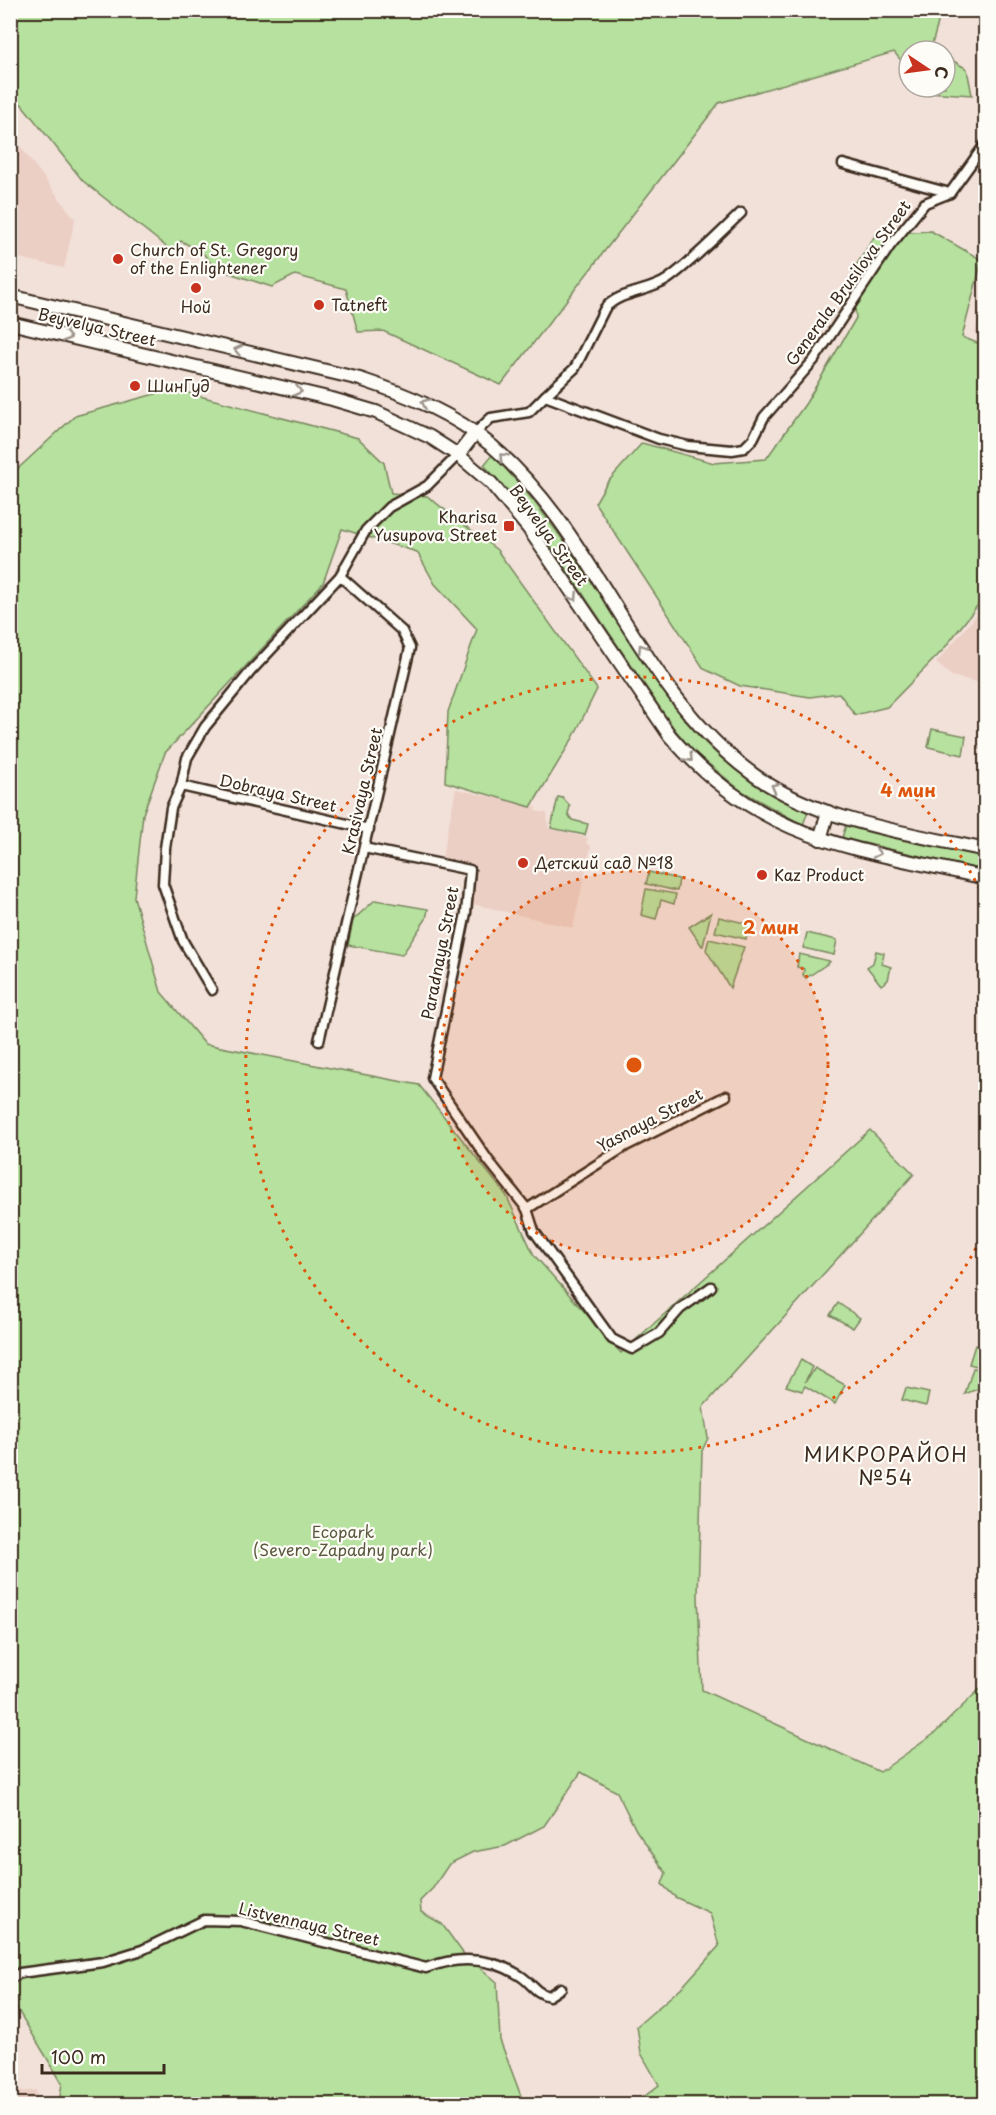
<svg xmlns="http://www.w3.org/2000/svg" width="996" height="2115" viewBox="0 0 996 2115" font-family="'Playpen Sans',sans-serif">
<rect width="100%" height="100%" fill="#f2e1d9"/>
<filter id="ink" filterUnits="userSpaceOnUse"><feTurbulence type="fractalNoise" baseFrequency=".0167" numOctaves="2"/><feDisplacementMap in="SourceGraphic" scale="12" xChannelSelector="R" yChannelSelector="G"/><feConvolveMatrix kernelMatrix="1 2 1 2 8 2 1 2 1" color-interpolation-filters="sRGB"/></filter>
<g filter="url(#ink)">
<g fill="#ebcec4">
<polygon points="10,133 75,219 64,268 11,256"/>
<polygon points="985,279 985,336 975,334"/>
<polygon points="985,609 985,684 952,676 936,663 981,610"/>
<polygon points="456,789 536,807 535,811 547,813 548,828 588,838 586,843 591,846 573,928 469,903 477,867 442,858"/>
<polygon points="36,2090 38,2104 11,2104 11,2093"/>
</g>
<g fill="#b6e19e" stroke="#78865e" stroke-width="1.5">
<polygon points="932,10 938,23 931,48 936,51 909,51 909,70 894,52 719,103 501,385 383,331 358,332 346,289 295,275 272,287 226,272 211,263 202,252 181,241 173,252 83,181 11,91 11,11"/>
<polygon points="945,56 967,69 972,95 927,92 923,87 945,87"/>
<polygon points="931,231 982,260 962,337 985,346 985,596 943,650 887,707 855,715 839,693 810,697 740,686 704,669 595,503 606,484 642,443 714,463 766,459 806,403 856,318 852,272 876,234"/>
<polygon points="173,389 358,438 384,463 391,493 427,496 497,550 597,689 573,738 531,807 445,782 448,712 477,629 435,584 417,552 342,529 323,583 165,753 143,814 134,897 161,992 205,1044 419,1085 506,1195 534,1255 621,1353 870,1130 914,1174 703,1407 708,1438 702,1451 698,1596 702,1690 880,1772 934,1734 985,1684 985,2104 642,2104 640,2100 659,2085 641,2053 637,2026 683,1986 719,1946 710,1913 675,1897 662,1884 666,1873 636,1830 617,1792 581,1772 544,1826 505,1846 473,1852 449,1864 433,1888 420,1901 421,1912 442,1924 463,1953 497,1982 500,2040 524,2104 59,2104 62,2083 16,2007 11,2004 11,475 75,416"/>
<path d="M492 455C550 512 591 582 635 649 660 686 683 723 716 753 743 779 775 796 808 811L803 825 740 790 693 751 673 727 526 510 484 465Z"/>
<polygon points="932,729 966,736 963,755 928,747"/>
<polygon points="558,797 563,798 570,806 568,814 572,820 588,824 585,835 551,828"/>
<polygon points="846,825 985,857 985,871 842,838"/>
<polygon points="649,872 679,879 677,891 646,884"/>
<polygon points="646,889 676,894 674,904 661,900 656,919 641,915"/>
<polygon points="375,900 428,909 426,919 402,955 348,945 353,920"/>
<polygon points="711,913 703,946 702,946 689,927"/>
<polygon points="719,917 749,924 746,939 715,932"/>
<polygon points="807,933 837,940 834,955 803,948"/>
<polygon points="709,939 744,947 730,988 706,950"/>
<polygon points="876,951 884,953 882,964 891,967 888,980 881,985 867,967 873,963"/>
<polygon points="799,954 829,961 830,962 806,978 803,975 804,969 797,967"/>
<polygon points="838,1303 860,1318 853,1328 830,1315"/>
<polygon points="975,1345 985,1348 985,1368 969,1364"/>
<polygon points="801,1360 812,1367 805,1382 815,1368 845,1385 835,1404 805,1386 802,1391 786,1386"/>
<polygon points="973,1368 985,1370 985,1386 965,1394"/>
<polygon points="906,1388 929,1393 926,1406 902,1400"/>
</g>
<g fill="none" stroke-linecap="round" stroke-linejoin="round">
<g stroke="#3b2a1e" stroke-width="13">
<g id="minor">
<polyline points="843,164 950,193"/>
<path d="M545 396 575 368 605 308C622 290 648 293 668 279 694 260 718 235 741 213"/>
<polyline points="475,433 491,418 529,412 545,396 659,439 688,446 732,450 744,448 753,439 764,417 814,360 890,246 925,203 950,193 986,143"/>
<polyline points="181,786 369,829"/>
<polyline points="364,848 470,870 466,913 432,1078 488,1160 527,1209 534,1231 612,1339 632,1349 659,1333 680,1309 711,1287"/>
<polyline points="212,990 183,941 163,884 165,848 171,808 181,786 187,758 205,727 251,671 340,576 366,530 389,507 427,486 458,455"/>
<polyline points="319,1041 410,648 402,631 340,576"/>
<polyline points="527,1209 626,1146 726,1096"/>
<polyline points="983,1472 986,1471"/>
<path d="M10 1979 20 1973 103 1962 142 1950 204 1920 241 1921 426 1968C458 1956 489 1957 519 1975 531 1982 535 1993 549 1996L561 1988"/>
</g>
</g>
<g stroke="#3b2a1e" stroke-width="16">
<g id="secondary">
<path d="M10 296 360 379C408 395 453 413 492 446 600 538 637 690 754 775 820 822 908 833 986 850"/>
<path d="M10 323 332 399 376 412 430 437 458 455 491 483 529 529 670 736C762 843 856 848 986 878"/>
<polyline points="458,455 475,433"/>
<polyline points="820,839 828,812"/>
</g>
</g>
<use href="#minor" stroke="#fdfcf7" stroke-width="8"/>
<use href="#secondary" stroke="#fdfcf7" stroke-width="12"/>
</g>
<defs><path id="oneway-chevron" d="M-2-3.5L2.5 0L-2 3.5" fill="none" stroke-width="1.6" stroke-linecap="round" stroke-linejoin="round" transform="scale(1.5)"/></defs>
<g stroke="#9c938a">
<use href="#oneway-chevron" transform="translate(67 337) rotate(13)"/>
<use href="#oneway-chevron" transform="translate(238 350) rotate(-167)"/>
<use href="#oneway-chevron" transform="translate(298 391) rotate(13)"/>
<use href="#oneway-chevron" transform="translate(425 403) rotate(-156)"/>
<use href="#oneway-chevron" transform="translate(503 457) rotate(-136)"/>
<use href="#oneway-chevron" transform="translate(574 597) rotate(57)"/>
<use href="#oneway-chevron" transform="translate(642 648) rotate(-123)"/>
<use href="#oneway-chevron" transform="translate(689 758) rotate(46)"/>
<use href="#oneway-chevron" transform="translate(775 787) rotate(-151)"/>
<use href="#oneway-chevron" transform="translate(877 853) rotate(12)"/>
</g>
</g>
<circle cx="634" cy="1065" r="194" fill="#df570d" fill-opacity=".12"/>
<g fill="none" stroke="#df570d" stroke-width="3" stroke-dasharray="3 6">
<circle cx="634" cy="1065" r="194"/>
<path d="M984 1232A388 388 0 1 1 984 898"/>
</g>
<g fill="#c8321e" stroke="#fdfcf7" stroke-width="2">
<circle cx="118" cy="259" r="6"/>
<circle cx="196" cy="288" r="6"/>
<circle cx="319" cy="305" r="6"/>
<circle cx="135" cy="386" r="6"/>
<rect x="503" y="520" width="12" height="12" rx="3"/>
<circle cx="523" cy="863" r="6"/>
<circle cx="762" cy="875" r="6"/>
</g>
<g text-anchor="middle" stroke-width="4.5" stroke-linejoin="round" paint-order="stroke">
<g font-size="16" fill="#3b2a1e" stroke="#fdfcf7" text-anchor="start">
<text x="130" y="256">Church of St. Gregory<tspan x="130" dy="18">of the Enlightener</tspan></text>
<text x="331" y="311">Tatneft</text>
<text x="196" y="313" text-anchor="middle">Ной</text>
<text x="147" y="392">ШинГуд</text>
<text x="497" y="523" text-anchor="end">Kharisa<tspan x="497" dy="18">Yusupova Street</tspan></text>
<text x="535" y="869">Детский сaд №18</text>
<text x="774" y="881">Kaz Product</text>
</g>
<g font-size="16" fill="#3b2a1e" stroke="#fdfcf7">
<text transform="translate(848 283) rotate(-54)" y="6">Generala Brusilova Street</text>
<text transform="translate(97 327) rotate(13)" y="6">Beyvelya Street</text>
<text transform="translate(549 535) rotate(54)" y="6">Beyvelya Street</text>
<text transform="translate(362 791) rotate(-77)" y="6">Krasivaya Street</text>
<text transform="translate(278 793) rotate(13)" y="6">Dobraya Street</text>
<text transform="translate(440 953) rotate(-79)" y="6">Paradnaya Street</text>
<text transform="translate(650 1120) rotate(-28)" y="6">Yasnaya Street</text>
<text transform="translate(309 1924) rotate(13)" y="6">Listvennaya Street</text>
</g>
<g font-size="16" fill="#5a583e" stroke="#fdfcf7">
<text x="343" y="1538">Ecopark<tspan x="343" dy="18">(Severo-Zapadny park)</tspan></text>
</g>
<g font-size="20" letter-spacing="1.5" fill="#3b2a1e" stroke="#fdfcf7">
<text x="886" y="1462">МИКРОРАЙОН<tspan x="886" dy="23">№54</tspan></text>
</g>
</g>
<circle cx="634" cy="1065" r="9" fill="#df570d" stroke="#fdfcf7" stroke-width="3"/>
<g font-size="18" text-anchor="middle" font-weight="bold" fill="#df570d" stroke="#fdfcf7" stroke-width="4.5" stroke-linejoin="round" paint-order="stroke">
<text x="908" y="797">4 мин</text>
<text x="771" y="934">2 мин</text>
</g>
<rect width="996" height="2115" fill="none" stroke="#fdfcf7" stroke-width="36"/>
<rect x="18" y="18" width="960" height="2079" fill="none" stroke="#3b2a1e" stroke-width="2" filter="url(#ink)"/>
<g transform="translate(927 69) rotate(103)"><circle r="28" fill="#fdfcf7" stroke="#afa8a0" stroke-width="1.5"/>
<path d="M0-4.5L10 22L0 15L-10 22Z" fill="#c8321e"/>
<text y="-9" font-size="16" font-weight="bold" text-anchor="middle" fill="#3b2a1e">С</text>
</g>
<path d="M42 2064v9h122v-9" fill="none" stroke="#3b2a1e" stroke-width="3"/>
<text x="51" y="2064" font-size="18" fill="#3b2a1e" stroke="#fdfcf7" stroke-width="4.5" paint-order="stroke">100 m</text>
</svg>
